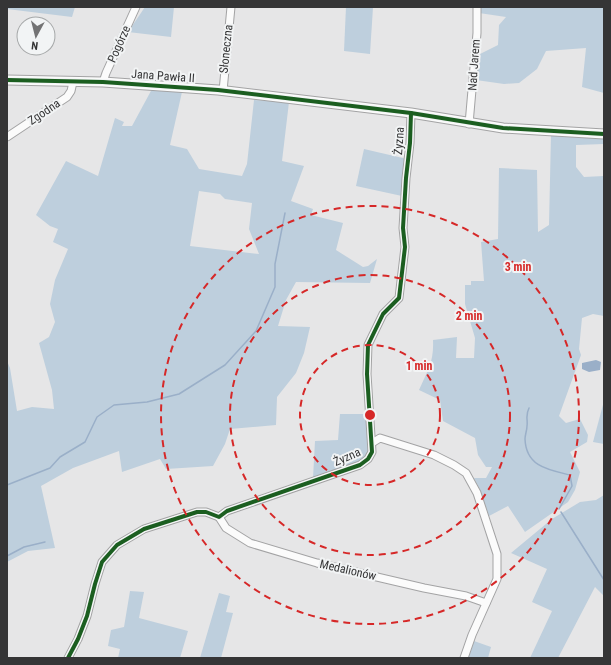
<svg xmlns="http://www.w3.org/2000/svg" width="611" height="665" viewBox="0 0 611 665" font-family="'Roboto Condensed',sans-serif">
<rect width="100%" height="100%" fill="#e6e6e7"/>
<g fill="#becfdd" fill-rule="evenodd">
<polygon points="7,7 75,7 72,17 7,9"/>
<polygon points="145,7 174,7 171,37 128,32"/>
<polygon points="346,7 373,7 370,54 344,51"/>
<polygon points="480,7 604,7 604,93 582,87 586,48 546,51 537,69 519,83 504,84 476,80 478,55 498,45 499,25 506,17 479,13"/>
<path d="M152 89 182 92 170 145 187 149 199 169 242 176 247 164 254 100 289 102 282 161 304 166 291 201 313 209 311 215 343 223 336 250 363 267 368 266 377 259 370 283 296 282 286 300 278 326 310 327 304 353 296 373 277 397 276 425 230 429 225 444 213 466 166 469 160 459 122 472 119 451 73 468 41 486 55 548 28 551 7 562V361L10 368 17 411 32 407 54 409 52 390 39 343 49 337 55 322 50 304 55 280 68 249 53 242 58 229 50 226 36 215 66 161 98 176 115 118 124 122 122 126H132ZM199 191 220 194 225 199 252 203 249 229 259 254 190 246Z"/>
<path d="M551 134 604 137V144L576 145V167L584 177 604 176V316L593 314 582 318 579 349 581 355 559 416 566 423 580 419 588 435 587 442 570 452 580 472 575 490 568 502 525 532 508 506 489 516 480 490 474 478H486L492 467H486L478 455 475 438 443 421 440 400 419 390C428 370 434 362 433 340L457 337 456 358H474L475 338 465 304V285H471V281H484L481 242 498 239 499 168 537 170 538 232 549 225Z"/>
<polygon points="364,149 407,159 402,196 356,186"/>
<polygon points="604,401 604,444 593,442"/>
<polygon points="340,414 366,414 370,452 366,458 359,462 313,478 315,441 338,440"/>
<polygon points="604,495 604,596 595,587 558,658 530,658 552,611 532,602 547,569 511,553 552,519 580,502 596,500"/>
<polygon points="130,591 144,592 139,618 188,631 180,658 118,658 120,649 108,646 111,630 124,627"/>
<polygon points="219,593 230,596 226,612 233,613 221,658 200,658"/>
<polygon points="474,641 491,647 488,658 468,658"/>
</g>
<polygon fill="#9aafc8" points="596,360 601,362 600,370 589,372 582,369 582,363"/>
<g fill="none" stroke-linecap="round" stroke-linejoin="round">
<g stroke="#9aafc8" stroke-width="1.5">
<path d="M529 408C525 416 528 419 527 426 527 430 525 435 525 439 526 467 549 470 570 475L572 486 559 509"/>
<polyline points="7,485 50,468 60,457 85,442 97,417 114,405 147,402 179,394 225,365 256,331 275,287 275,264 285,213"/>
<polyline points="561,512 604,580"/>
<polyline points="7,556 24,547 45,542"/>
</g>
<g stroke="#a3a3a4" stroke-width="9">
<g id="minor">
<polyline points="103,82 106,73 136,7"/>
<polyline points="223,91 231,7"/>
<polyline points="469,124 477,33 477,7"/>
<polyline points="7,137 67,97 71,91 73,82"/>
<polyline points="372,443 380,438 434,455 454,465 466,473 477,493 497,554 497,579 472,635 464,658"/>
<polyline points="219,517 226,528 250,543 317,563 424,588 466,596 486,603"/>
<polyline points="68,658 78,639 87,616 95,584 102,562 117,545 144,529 197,512 206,512 219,517 227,511 360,465 368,459 372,452 367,374 368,345 383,314 399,298 405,247 403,228 406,178 410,143 411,113"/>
</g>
</g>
<g stroke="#a3a3a4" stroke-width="11">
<polyline id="tertiary" points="7,80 103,82 218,90 411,113 503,128 604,134"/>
</g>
<use href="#minor" stroke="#fbfbfb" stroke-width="7"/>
<use href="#tertiary" stroke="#fbfbfb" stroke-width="9"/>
<g stroke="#f2f4f5" stroke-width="6">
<g id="cycleway">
<polyline points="7,80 103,82 218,90 411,113 503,128 604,134"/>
<polyline points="68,658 78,639 87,616 95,584 102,562 117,545 144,529 197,512 206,512 219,517 227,511 360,465 368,459 372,452 367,374 368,345 383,314 399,298 405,247 403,228 406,178 410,143 411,113"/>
</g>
</g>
<use href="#cycleway" stroke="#1b5e20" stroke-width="4"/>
</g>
<g fill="none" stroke="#d62828" stroke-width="2" stroke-dasharray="7 5">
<circle cx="370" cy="415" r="70"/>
<circle cx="370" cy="415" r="140"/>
<circle cx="370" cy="415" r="209"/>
</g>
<g text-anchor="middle" stroke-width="4" stroke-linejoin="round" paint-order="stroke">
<g font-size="12" fill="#353536" stroke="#f2f4f5">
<text transform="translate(119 44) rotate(-66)" y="4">Pogórze</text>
<text transform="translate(226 49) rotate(-84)" y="4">Słoneczna</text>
<text transform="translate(474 65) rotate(-86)" y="4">Nad Jarem</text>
<text transform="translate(163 76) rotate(4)" y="4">Jana Pawła II</text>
<text transform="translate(44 112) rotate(-34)" y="4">Zgodna</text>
<text transform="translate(399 141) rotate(-86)" y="4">Żyzna</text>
<text transform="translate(347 457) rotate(-24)" y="4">Żyzna</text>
<text transform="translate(348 570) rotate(13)" y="4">Medalionów</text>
</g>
</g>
<circle cx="370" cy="415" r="6" fill="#d62828" stroke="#f2f4f5" stroke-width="2"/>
<g font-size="12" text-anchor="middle" font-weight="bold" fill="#d62828" stroke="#f2f4f5" stroke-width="4" stroke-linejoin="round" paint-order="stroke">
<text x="518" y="271">3 min</text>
<text x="469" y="320">2 min</text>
<text x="419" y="370">1 min</text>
</g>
<rect width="611" height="665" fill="none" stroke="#353536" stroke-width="16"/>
<g transform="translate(36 36) rotate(187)"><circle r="19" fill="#f2f4f5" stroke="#a6a8a9"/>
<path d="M0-3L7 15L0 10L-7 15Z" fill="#737374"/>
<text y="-6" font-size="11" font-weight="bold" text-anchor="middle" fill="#353536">N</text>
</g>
</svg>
